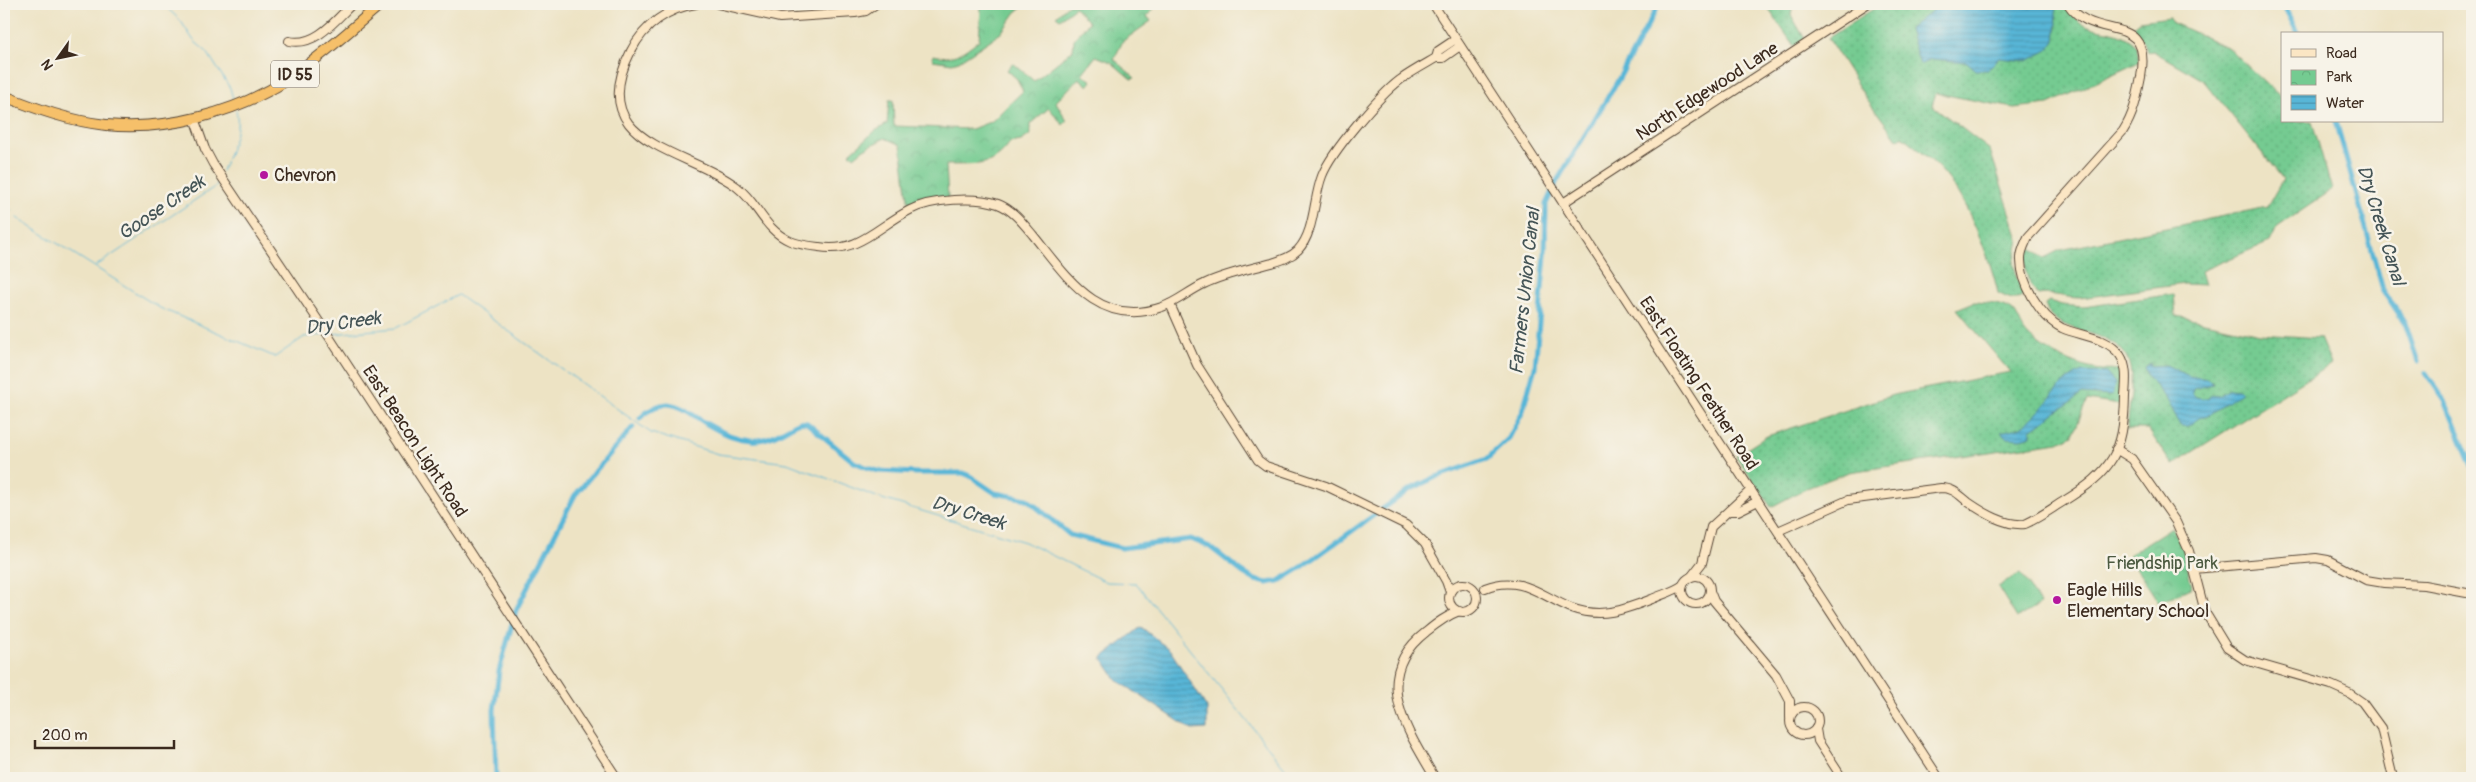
<svg xmlns="http://www.w3.org/2000/svg" width="2476" height="782" viewBox="0 0 2476 782" font-family="Pangolin,sans-serif">
<defs>
<pattern id="grass-dots" width="8" height="8" patternUnits="userSpaceOnUse" patternTransform="scale(1.25)"><rect width="8" height="8" fill="#74cb91"/><path d="M2 2h.1M6 6h.1" fill="none" stroke="#65ae7d" stroke-width="1.8" stroke-linecap="round"/></pattern>
<pattern id="park-crowns" width="20" height="18" patternUnits="userSpaceOnUse" patternTransform="scale(1.25)"><rect width="20" height="18" fill="#74cb91"/><path d="M2 6a3 3 0 1 1 6 0M12 15a3 3 0 1 1 6 0" fill="none" stroke="#65ae7d"/></pattern>
<pattern id="water-rules" width="6" height="5" patternUnits="userSpaceOnUse" patternTransform="scale(1.25)"><rect width="6" height="5" fill="#58b6d7"/><path d="M0 2.5h6" fill="none" stroke="#4a94ae"/></pattern>
</defs>
<rect width="100%" height="100%" fill="#f7f3e8"/>
<filter id="ink" filterUnits="userSpaceOnUse"><feTurbulence type="fractalNoise" baseFrequency=".02" numOctaves="2"/><feDisplacementMap in="SourceGraphic" scale="10" xChannelSelector="R" yChannelSelector="G"/><feConvolveMatrix kernelMatrix="1 2 1 2 8 2 1 2 1" color-interpolation-filters="sRGB"/></filter>
<filter id="wash" filterUnits="userSpaceOnUse"><feTurbulence type="fractalNoise" baseFrequency=".0096" numOctaves="4" result="noise"/><feDisplacementMap in="SourceGraphic" scale="20" xChannelSelector="R" yChannelSelector="G"/><feGaussianBlur stdDeviation="1.12" result="paint"/><feColorMatrix in="noise" values="0 0 0 0 0 0 0 0 0 0 0 0 0 0 0 0 0 1.4 0 .05"/><feComposite in="paint" operator="in"/></filter>
<g filter="url(#wash)">
<rect width="100%" height="100%" fill="#ede3c4"/>
<g fill="url(#grass-dots)" stroke="#587a58">
<polygon points="1765,4 1798,4 1792,9 1791,15 1805,39 1794,46"/>
<path d="M1881 4H2064C2089 42 2111 20 2137 46L2139 62 2049 104 2014 108 1936 93 1932 105 1990 150 2019 240 2014 264 2016 276 2024 294C2016 303 2008 298 1998 293 1991 261 1972 214 1954 187 1941 166 1920 151 1902 136L1897 139 1864 95 1828 38Z"/>
<path d="M2170 17 2171 22 2227 47 2282 98V121H2312L2332 190 2276 228 2269 242 2201 271 2205 285 2184 284 2080 298C2065 298 2052 292 2038 295 2025 281 2023 265 2028 247L2044 258 2060 250 2267 207 2283 179 2203 80 2153 51 2147 52 2144 42 2134 31V25L2139 21Z"/>
<path d="M2174 294 2176 316 2260 334 2320 338 2331 364 2172 465 2148 429H2127C2129 408 2135 380 2128 360 2115 326 2052 337 2045 304L2049 301 2062 305 2083 307Z"/>
<path d="M1974 302C1985 303 2002 303 2012 310 2018 315 2021 327 2026 333 2044 354 2092 376 2120 369L2119 405 2087 400 2073 435 2059 442 1849 472 1807 488 1771 507 1736 456 1767 436 1893 395 2010 372 1957 309Z"/>
</g>
<g fill="url(#park-crowns)" stroke="#587a58">
<path d="M979 4H1027L1016 12 1001 33 959 61 952 63 933 60V55C956 60 961 53 979 40L981 8Z"/>
<path d="M1069 4H1158L1147 16 1151 21 1123 41 1114 59 1135 78 1131 79 1111 62 1096 56 1082 74 1092 81 1088 86 1079 78 1056 102 1067 121 1063 125 1049 108 1030 124V135L1021 141 1010 143C994 169 973 164 946 165L948 198 922 202 909 207 901 145 885 138 864 149 854 157 850 153 875 131 887 124 889 100H893L894 126 972 129 992 121 1023 91 1017 79 1007 70 1013 63 1034 81 1073 50 1074 39 1089 22 1075 7 1060 19 1056 16Z"/>
<polygon points="2172,527 2183,548 2192,587 2159,603 2128,555"/>
</g>
<polygon fill="#74cb91" stroke="#587a58" points="2021,573 2040,604 2017,618 1998,587"/>
<g fill="url(#water-rules)" stroke="#4a707a">
<polygon points="1950,4 2055,4 2057,23 2055,41 2048,50 2027,61 1999,58 1987,70 1976,70 1967,62 1931,59 1920,65 1909,29 1933,10"/>
<polygon points="2150,363 2151,366 2166,365 2189,376 2209,379 2213,384 2193,389 2192,393 2196,397 2208,399 2211,395 2219,396 2229,389 2239,390 2241,393 2209,415 2199,418 2188,426 2181,426 2166,398 2147,377 2144,367"/>
<path d="M2082 372 2106 373 2115 383 2112 396 2082 394 2031 430V436L2021 439 2007 438 2001 432C2008 430 2019 429 2024 425 2049 406 2051 387 2082 372Z"/>
<polygon points="1141,627 1170,650 1207,708 1207,729 1192,730 1117,680 1102,658"/>
</g>
<g fill="none" stroke-linecap="round" stroke-linejoin="round">
<g stroke="#58b6d7" stroke-width="1">
<polyline points="170,4 168,9 180,20 194,41 207,52 230,88 234,102"/>
<path d="M222 171C228 154 242 129 236 111"/>
<polyline points="4,207 13,211"/>
<polyline points="17,218 160,308 275,357 304,337 323,335"/>
<polyline points="96,266 216,186 219,180"/>
<polyline points="332,334 396,328 458,295 563,370"/>
<polyline points="566,372 651,433 718,454 787,463 882,499 1025,542 1106,582 1136,583 1293,778"/>
</g>
<g stroke="#58b6d7" stroke-width="5">
<polyline points="2283,4 2298,34"/>
<polyline points="2336,121 2383,290 2405,323 2418,362"/>
<polyline points="2426,373 2445,401 2472,466"/>
<path d="M640 418C669 391 682 409 707 424 720 432 736 439 751 440 770 442 784 429 800 422L807 423 854 462 866 467 878 471 917 473H963L970 476 995 493 1027 499 1070 535 1122 548 1191 539 1210 547 1242 572 1255 580 1267 583 1279 581 1302 567 1409 490 1436 477 1487 459 1509 438 1522 413 1535 367 1545 256 1546 204 1557 181 1617 82 1659 4"/>
<polyline points="496,778 494,710 499,671 516,610 575,495 633,427"/>
</g>
</g>
</g>
<g filter="url(#ink)">
<g fill="none" stroke-linecap="round" stroke-linejoin="round">
<g stroke="#564637" stroke-width="10">
<g id="secondary">
<path d="M696 4C668 8 644 25 631 51 583 145 686 148 737 187 758 203 764 230 790 241 800 245 810 246 819 247 858 254 878 226 910 210 931 199 976 196 998 204 1012 209 1023 223 1033 235 1067 277 1099 329 1162 307 1177 302 1189 291 1204 284 1224 274 1250 269 1272 263 1282 260 1291 257 1298 250 1315 232 1313 199 1322 176 1331 152 1379 96 1400 80 1411 72 1424 65 1436 58H1443L1460 46"/>
<polyline points="718,4 780,18 855,13 866,11 876,4"/>
<polyline points="1433,4 1939,778"/>
<path d="M289 41C315 47 335 21 352 4"/>
<polyline points="1436,58 1438,51 1456,39"/>
<polyline points="194,118 205,149 213,164 324,329 617,778"/>
<polyline points="1563,203 1867,4"/>
<polyline points="1170,304 1197,365 1258,460 1266,466 1326,486 1406,525 1425,544 1446,581 1450,592"/>
<polyline points="2116,449 2132,459 2176,522 2189,551 2205,612 2227,648 2245,660 2331,685 2349,693 2362,702 2381,728 2393,778"/>
<polyline points="1729,511 1738,511 1758,501"/>
<path d="M1778 531 1848 500 1941 488C1954 488 1959 495 1968 502 1984 513 2005 526 2025 524 2039 518 2051 509 2064 501 2112 471 2124 453 2125 396 2126 382 2128 367 2120 355 2107 337 2080 336 2062 328 2040 317 2020 282 2021 258 2021 251 2025 244 2028 237L2123 131C2134 114 2137 97 2141 77 2153 9 2094 44 2068 4"/>
<polyline points="2194,569 2316,558 2328,560 2366,580 2384,583 2424,585 2472,594"/>
<circle cx="1696" cy="590" r="14"/>
<polyline points="1691,577 1702,563 1711,527 1751,490"/>
<circle cx="1463" cy="598" r="14"/>
<path d="M1485 588C1521 574 1541 596 1571 608 1601 619 1624 610 1652 599 1663 594 1673 592 1683 585"/>
<polyline points="1710,591 1714,601 1776,675 1790,701 1790,717"/>
<circle cx="1804" cy="721" r="14"/>
<polyline points="1816,729 1818,741 1842,778"/>
<path d="M1435 778C1407 730 1369 676 1426 632 1437 623 1446 616 1459 611"/>
</g>
</g>
<g stroke="#564637" stroke-width="12">
<path id="highway" d="M4 96C37 109 70 121 106 125 167 131 235 113 287 80 320 58 350 30 381 4"/>
</g>
<use href="#secondary" stroke="#fbe6c4" stroke-width="8"/>
<use href="#highway" stroke="#f6c06b" stroke-width="10"/>
</g>
</g>
<g fill="#b5179e" stroke="#f7f3e8" stroke-width="2">
<circle cx="264" cy="175" r="5"/>
<circle cx="2057" cy="600" r="5"/>
</g>
<g text-anchor="middle" stroke-width="5" stroke-linejoin="round" paint-order="stroke">
<rect fill="#f7f3e8" stroke="#73665b" stroke-width="1" x="271" y="60.5" width="48" height="27" rx="4"/>
<g font-size="16" font-weight="bold" fill="#3b2a1e">
<text x="295" y="80">ID 55</text>
</g>
<g font-size="18" fill="#3b2a1e" stroke="#f7f3e8">
<text transform="translate(1707 91) rotate(-33)" y="6">North Edgewood Lane</text>
<text transform="translate(1699 383) rotate(57)" y="6">East Floating Feather Road</text>
<text transform="translate(415 441) rotate(57)" y="6">East Beacon Light Road</text>
</g>
<g font-size="18" fill="#3b2a1e" stroke="#f7f3e8" text-anchor="start">
<text x="274" y="181">Chevron</text>
<text x="2067" y="596">Eagle Hills<tspan x="2067" dy="21">Elementary School</tspan></text>
</g>
<g font-size="18" fill="#4c5a40" stroke="#f7f3e8">
<text x="2162" y="569">Friendship Park</text>
</g>
<g font-size="19" font-style="italic" fill="#445456" stroke="#f7f3e8">
<text transform="translate(161 207) rotate(-34)" y="7">Goose Creek</text>
<text transform="translate(2382 225) rotate(73)" y="7">Dry Creek Canal</text>
<text transform="translate(1524 291) rotate(-84)" y="7">Farmers Union Canal</text>
<text transform="translate(343 322) rotate(-8)" y="7">Dry Creek</text>
<text transform="translate(969 512) rotate(17)" y="7">Dry Creek</text>
</g>
</g>
<rect width="2476" height="782" fill="none" stroke="#f7f3e8" stroke-width="20"/>
<rect x="2281" y="32" width="162" height="90" fill="#f7f3e8" stroke="#aca397"/>
<rect x="2291" y="49" width="25" height="8" fill="#fbe6c4" stroke="#aca397"/>
<text x="2326" y="58" font-size="15" fill="#3b2a1e">Road</text>
<rect x="2291" y="70" width="25" height="15" fill="url(#park-crowns)" stroke="#aca397"/>
<text x="2326" y="82" font-size="15" fill="#3b2a1e">Park</text>
<rect x="2291" y="95" width="25" height="15" fill="url(#water-rules)" stroke="#aca397"/>
<text x="2326" y="108" font-size="15" fill="#3b2a1e">Water</text>
<g transform="translate(58 58) rotate(237)" stroke="#f7f3e8" stroke-width="4" paint-order="stroke">
<path d="M0-4L9 19L0 12L-9 19Z" fill="#3b2a1e"/>
<text y="-8" font-size="14" font-weight="bold" text-anchor="middle" fill="#3b2a1e">N</text>
</g>
<path d="M35 740v8h139v-8" fill="none" stroke="#3b2a1e" stroke-width="2.5"/>
<text x="42" y="740" font-size="15" fill="#3b2a1e" stroke="#f7f3e8" stroke-width="4" paint-order="stroke">200 m</text>
</svg>
